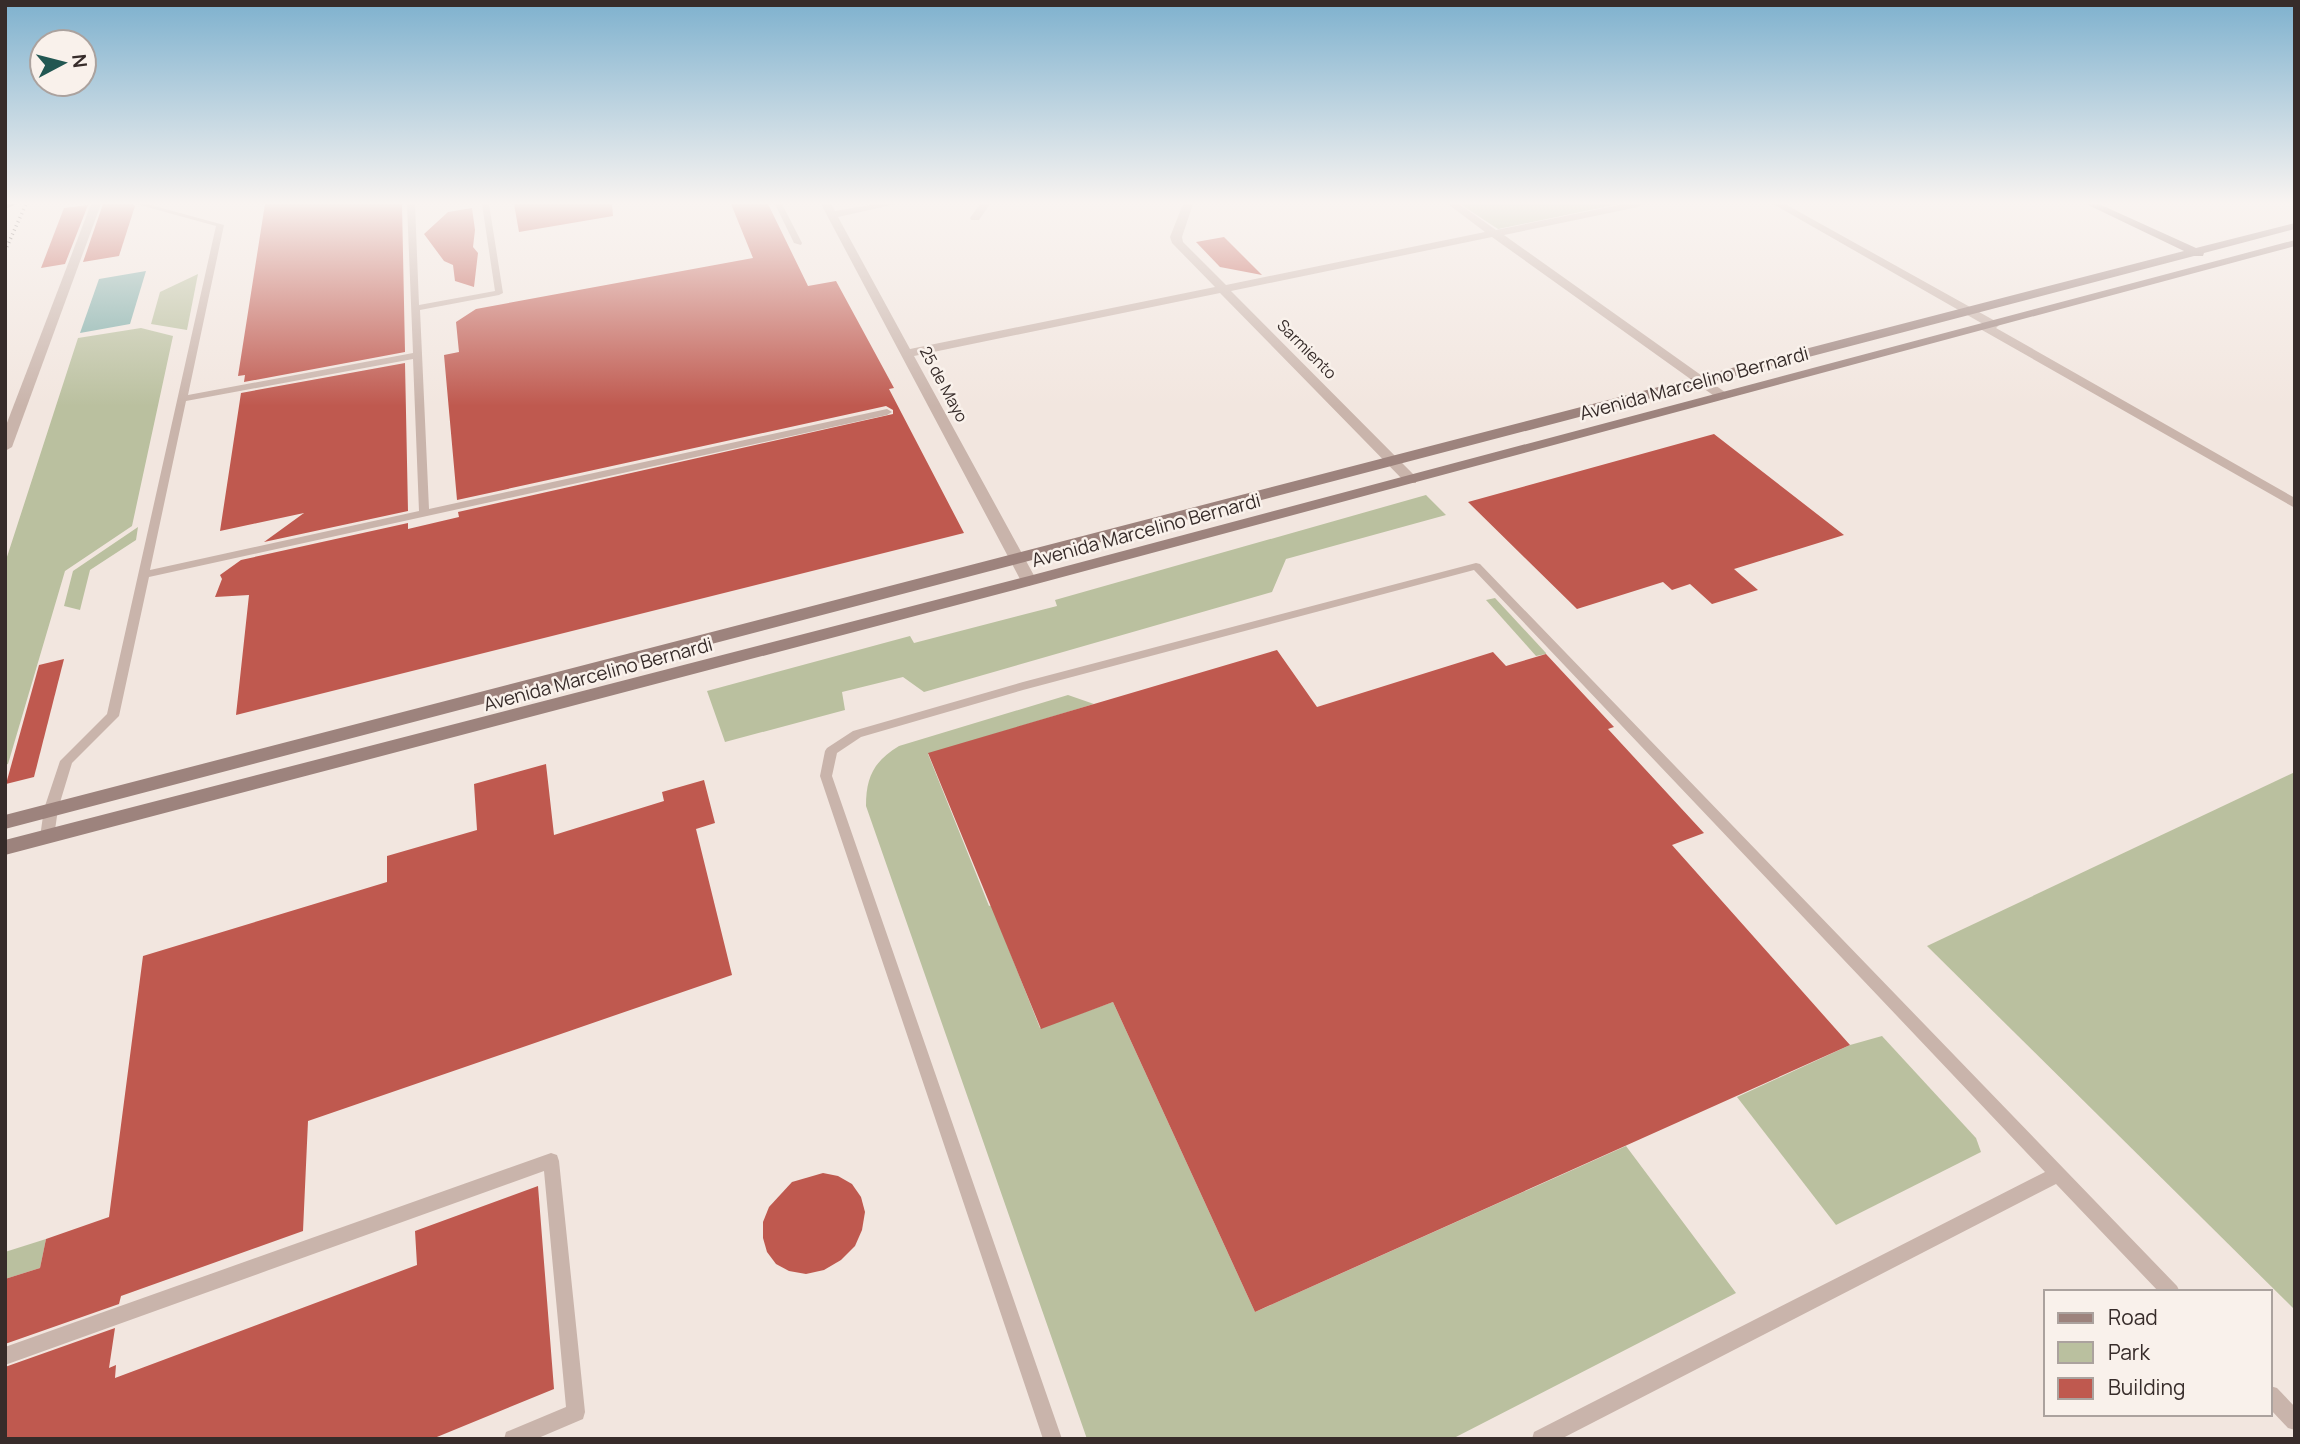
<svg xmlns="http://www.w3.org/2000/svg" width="2300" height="1444" viewBox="0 0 2300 1444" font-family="Manrope,sans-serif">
<rect width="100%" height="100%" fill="#f2e6df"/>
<g fill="#bac09f">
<polygon points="1460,204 1619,204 1498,229"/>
<polygon points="198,274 187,330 151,324 160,292"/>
<polygon points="141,328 173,336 132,526 65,571 8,764 5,765 5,563 78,338"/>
<polygon points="1426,495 1446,515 1286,559 1272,592 924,692 903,677 842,692 845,710 725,742 707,691 910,636 914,643 1057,606 1055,600"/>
<polygon points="138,527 136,540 90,570 80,610 64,606 73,571"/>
<polygon points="1495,598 1546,653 1546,654 1536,656 1486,600"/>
<path d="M1068 695 1094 704 928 754 989 906 1059 883 998 922 1040 1028 1113 1002 1255 1312 1626 1146 1736 1293 1452 1439H1087L866 806C866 777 874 761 899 746Z"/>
<polygon points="2295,772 2295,1310 1927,946"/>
<polygon points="1882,1036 1976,1138 1981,1152 1836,1225 1737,1097 1850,1045"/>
<polygon points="46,1239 40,1268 5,1279 5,1252"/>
</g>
<polygon fill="#7fada8" points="146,271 130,324 80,333 99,279"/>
<g fill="#bf594f">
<polygon points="103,204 133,204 135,206 119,256 83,262"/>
<polygon points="265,204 402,204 405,352 244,382 245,375 238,376"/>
<polygon points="514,204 612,204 613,216 519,232"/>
<polygon points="731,204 768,204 808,286 836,281 894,388 889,389 964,533 236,715 249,595 215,597 222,579 220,575 241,560 408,523 408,529 459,517 458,512 893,414 893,410 886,406 457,500 444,355 459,352 456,322 476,309 753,258"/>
<polygon points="88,205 65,264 41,268 64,208"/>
<polygon points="472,208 475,230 473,247 478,253 474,287 455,281 453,265 444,261 424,234 448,212"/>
<polygon points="1224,237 1262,275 1220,267 1196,242"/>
<polygon points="405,363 408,511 264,542 304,513 220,531 241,393"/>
<polygon points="1714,434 1844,535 1734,569 1758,590 1712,604 1690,584 1672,590 1663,582 1577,609 1468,502"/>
<polygon points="1277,650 1317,707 1493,652 1506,666 1546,654 1614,727 1608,729 1704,833 1672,845 1850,1045 1255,1312 1113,1002 1041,1029 928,753"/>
<polygon points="64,659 34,777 6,784 39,665"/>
<polygon points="546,764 554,835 664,801 662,792 704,780 715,823 696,829 732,975 308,1121 303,1231 121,1296 119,1304 5,1344 5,1279 40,1268 46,1239 109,1217 143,956 387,882 387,856 477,830 474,784"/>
<polygon points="823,1173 838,1176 852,1184 861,1197 865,1212 862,1230 855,1246 841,1260 824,1270 806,1274 789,1271 776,1264 767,1252 763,1238 763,1222 769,1207 792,1182"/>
<polygon points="538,1186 554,1389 432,1439 5,1439 5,1367 115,1328 109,1368 116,1365 115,1378 417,1265 415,1231"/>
</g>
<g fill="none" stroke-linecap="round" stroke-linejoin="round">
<g fill="#c9b4ab" fill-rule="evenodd">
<path d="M136 204H147L224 225 188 395 413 353 407 204H415L419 305 495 291 482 204H489L503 293 499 295 420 310 429 509 887 409 892 412 887 415 149 577 119 716 72 763 58 809 54 837 52 841H42L40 837 44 809 60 761 107 714 216 226ZM413 359 419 511 150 570 186 401Z"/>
<polygon points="775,204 782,204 802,243 801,245 794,243"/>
<polygon points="1476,563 1480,564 2177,1286 2180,1292 2159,1292 2056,1184 1561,1439 1532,1439 1534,1432 2045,1172 1474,570 1023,690 861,737 837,753 832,776 1062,1439 1043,1439 820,776 825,751 827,748 853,731 1023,682"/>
<polygon points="551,1153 557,1155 559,1161 585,1412 583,1419 536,1439 504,1439 506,1432 566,1407 544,1171 5,1365 5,1347"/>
<polygon points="2270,1386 2277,1388 2295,1407 2295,1430 2288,1428 2270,1409"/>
</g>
<g fill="#c9b4ab" fill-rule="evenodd">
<polygon points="91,204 101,204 12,447 5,451 5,428"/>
<polygon points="821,204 831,204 835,211 876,204 896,204 838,217 910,349 1215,287 1172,243 1170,237 1183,204 1193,204 1182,237 1183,242 1226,285 1485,232 1448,204 1459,204 1496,230 1624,204 1643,204 1638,207 1504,235 1729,395 1727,398 1717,398 1492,237 1231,291 1416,477 1416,483 1406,483 1220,293 914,356 1037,581 1029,586 1021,581"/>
<polygon points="980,204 990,204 979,220 971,220 970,218"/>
<polygon points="1773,204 1785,204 1997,322 1999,325 1996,328 2295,498 2295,508 1982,330 1980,327 1983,324"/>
</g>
<g fill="#9d837d" fill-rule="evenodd">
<polygon points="2086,204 2099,204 2196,248 2295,223 2295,229 2204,253 2203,256 2194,256 5,829 5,815 2184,251"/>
<polygon points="2295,240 2295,246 1029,586 5,855 5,840 1029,576"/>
</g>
<polygon fill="#68534f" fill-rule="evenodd" points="5,204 17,204 5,209"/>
<polyline stroke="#372c2a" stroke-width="3.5" stroke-dasharray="1 3.5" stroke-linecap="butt" points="5,251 26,204"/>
</g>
<linearGradient id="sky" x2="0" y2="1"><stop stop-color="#7eb1ce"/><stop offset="0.5" stop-color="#f9f4f1"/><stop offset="1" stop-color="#f9f4f1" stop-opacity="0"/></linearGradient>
<rect width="2300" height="406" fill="url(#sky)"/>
<g text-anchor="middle" stroke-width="5" stroke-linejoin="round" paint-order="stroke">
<g font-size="16" fill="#372c2a" stroke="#f9f1eb">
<text transform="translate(1307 349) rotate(45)" y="6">Sarmiento</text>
<text transform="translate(944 384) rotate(62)" y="6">25 de Mayo</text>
</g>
<g font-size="19" fill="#372c2a" stroke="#f9f1eb">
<text transform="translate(1694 383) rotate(-15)" y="7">Avenida Marcelino Bernardi</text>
<text transform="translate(1146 530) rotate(-15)" y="7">Avenida Marcelino Bernardi</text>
<text transform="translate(598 674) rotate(-15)" y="7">Avenida Marcelino Bernardi</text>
</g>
</g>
<rect width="2300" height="1444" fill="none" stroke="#372c2a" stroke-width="14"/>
<rect x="2044" y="1290" width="228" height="126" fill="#f9f1eb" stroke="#aba29e" stroke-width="2"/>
<rect x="2058" y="1313" width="35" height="10" fill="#9d837d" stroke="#aba29e" stroke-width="2"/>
<text x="2108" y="1325" font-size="21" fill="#372c2a">Road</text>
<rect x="2058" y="1342" width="35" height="21" fill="#bac09f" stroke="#aba29e" stroke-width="2"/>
<text x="2108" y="1360" font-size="21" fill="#372c2a">Park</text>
<rect x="2058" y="1378" width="35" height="21" fill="#bf594f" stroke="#aba29e" stroke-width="2"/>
<text x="2108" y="1395" font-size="21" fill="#372c2a">Building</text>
<g transform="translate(63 63) rotate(83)"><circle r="33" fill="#f9f1eb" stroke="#aba29e" stroke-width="2"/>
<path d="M0-5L12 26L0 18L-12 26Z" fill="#225752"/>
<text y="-10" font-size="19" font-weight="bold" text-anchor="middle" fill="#372c2a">N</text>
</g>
</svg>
